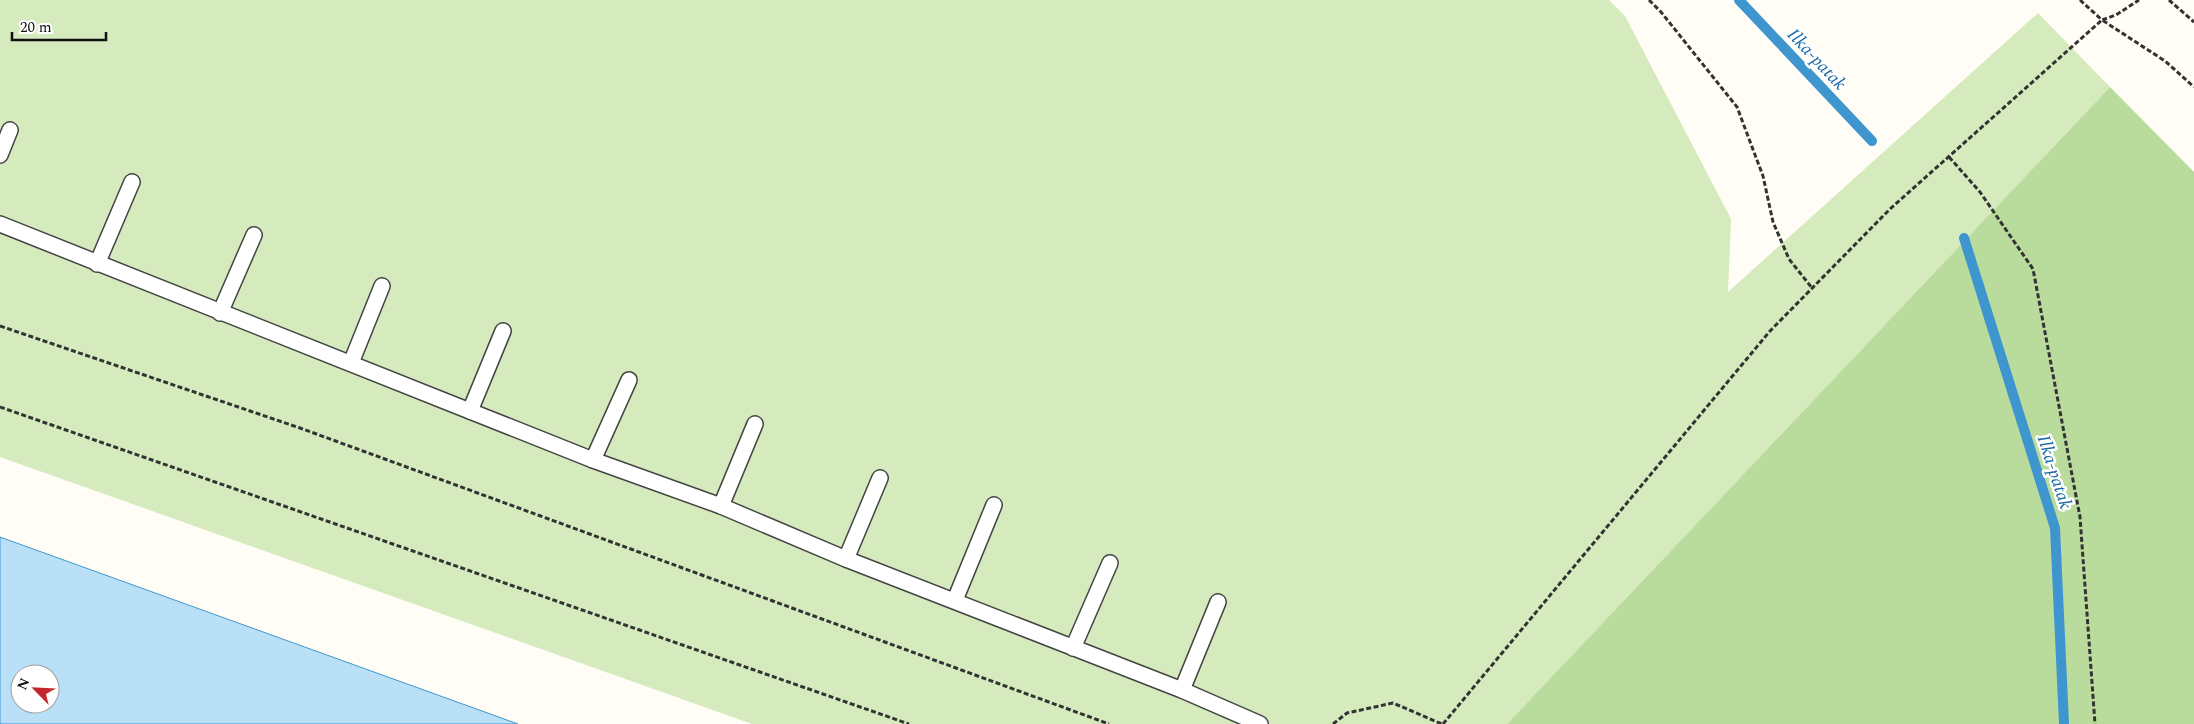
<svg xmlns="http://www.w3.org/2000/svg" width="2194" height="724" viewBox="0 0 2194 724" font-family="Spectral,serif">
<rect width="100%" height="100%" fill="#fffdf5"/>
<polygon fill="#d5ebbd" points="0,0 1609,0 1625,16 1731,219 1728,292 2038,13 2110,87 1507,724 752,724 0,457"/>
<polygon fill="#b9dc9c" points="2110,87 2194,172 2194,724 1507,724"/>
<path fill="#b9e0f7" stroke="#3f96cf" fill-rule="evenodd" d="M0 537 518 724H0ZM20 674H50V704H20Z"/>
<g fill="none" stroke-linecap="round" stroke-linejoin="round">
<g stroke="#3f96cf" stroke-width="10">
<polyline points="1739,0 1872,141"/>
<polyline points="1964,238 2055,528 2064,724"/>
</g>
<g stroke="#444" stroke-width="18">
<g id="service">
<polyline points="0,155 10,130"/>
<polyline points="0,224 593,460 721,506 846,559 1182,690 1260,724"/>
<polyline points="97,264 132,182"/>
<polyline points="220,313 254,235"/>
<polyline points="351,363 382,286"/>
<polyline points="470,411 503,331"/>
<polyline points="593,460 629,380"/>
<polyline points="721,506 755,424"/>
<polyline points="846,559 880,478"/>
<polyline points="955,600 994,505"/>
<polyline points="1073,648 1110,563"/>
<polyline points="1182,690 1218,602"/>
</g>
</g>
<g stroke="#333" stroke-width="3" stroke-dasharray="5 2.5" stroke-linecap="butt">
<polyline points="1649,0 1661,12 1737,107 1763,176 1773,222 1789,259 1812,288"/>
<polyline points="2080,0 2102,20 2116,15 2139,0"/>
<polyline points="2169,0 2194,22"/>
<polyline points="1949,157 1980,192 2033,269 2080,517 2095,724"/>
<polyline points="0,326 300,428 1109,724"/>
<polyline points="0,407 909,724"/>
<polyline points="1333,724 1347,713 1393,703 1442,724"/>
<polyline points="1443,724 1770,331 1890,209 2102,20 2165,61 2194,87"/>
</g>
<use href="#service" stroke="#fff" stroke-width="15"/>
</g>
<g text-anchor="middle" stroke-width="5" stroke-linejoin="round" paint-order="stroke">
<g font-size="18" font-style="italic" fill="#1768a6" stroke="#fff">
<text transform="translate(1817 59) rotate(47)" y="6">Ilka-patak</text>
<text transform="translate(2055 472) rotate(72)" y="6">Ilka-patak</text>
</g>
</g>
<g transform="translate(35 689) rotate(294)"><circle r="24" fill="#ffffff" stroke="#a0a0a0"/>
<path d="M0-4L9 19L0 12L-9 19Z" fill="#c4262e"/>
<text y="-8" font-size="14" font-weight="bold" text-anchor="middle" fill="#111111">N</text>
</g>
<path d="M12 32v8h94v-8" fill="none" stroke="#111111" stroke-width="2.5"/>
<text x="20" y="32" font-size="15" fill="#111111" stroke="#ffffff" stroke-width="4" paint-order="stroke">20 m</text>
</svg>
